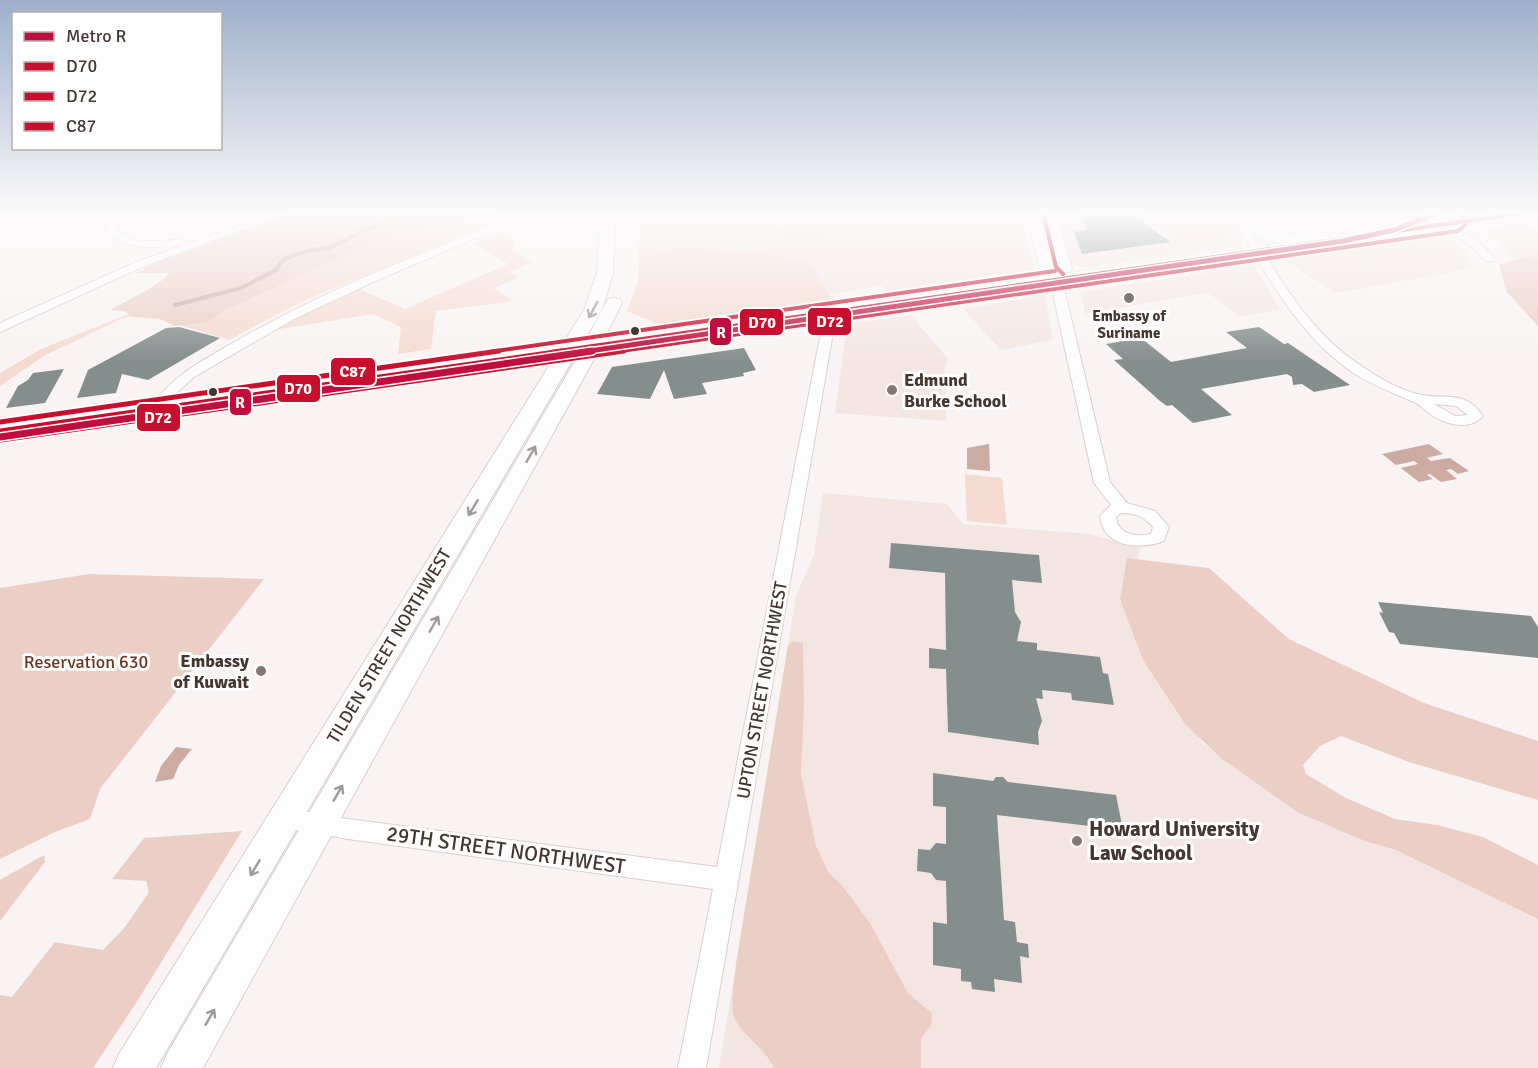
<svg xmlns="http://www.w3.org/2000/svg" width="1538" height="1068" viewBox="0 0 1538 1068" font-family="Signika,sans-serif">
<rect width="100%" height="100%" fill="#f9f4f3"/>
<g fill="#f3e6e2">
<polygon points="637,213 1023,213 1034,269 886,291 882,286 829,294 808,261 678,246 661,254 639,257"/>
<polygon points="1058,213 1239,213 1246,225 1238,230 1243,240 1243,246 1084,268 1071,264"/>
<polygon points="1259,213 1382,213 1393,219 1352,224 1265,220"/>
<polygon points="1522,224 1538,232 1538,255 1513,259 1484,230"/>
<polygon points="1445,235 1465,251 1474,268 1336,293 1284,260"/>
<polygon points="1247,266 1254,266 1280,309 1241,317 1208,293 1085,314 1080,292"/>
<polygon points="1045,295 1053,340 1001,350 963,309"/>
<polygon points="911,315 948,359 945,366 946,421 835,413 847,324"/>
<polygon points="823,493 947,504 963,524 1090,534 1141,548 1133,571 1176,703 1203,744 1260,774 1538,907 1538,1068 719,1068 796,596 814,555"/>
</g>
<g fill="#f5dad0">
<polygon points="286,213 516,213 301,302 229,340 180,325 182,324 151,317 130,316 121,319 44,356 0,386 0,373 41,349 136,311 173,274 142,269"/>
<path d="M790 221 810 224 811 221 827 222 824 235C805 241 790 235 772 231Z"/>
<path d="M1189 231 1227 235C1210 245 1191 243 1175 234Z"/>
<polygon points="502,232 514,237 513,251 532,262 510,272 518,278 494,288 513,301 436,311 431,349 398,354 401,327 374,314 273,330 359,289 405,309 508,264 473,244"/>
<polygon points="678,246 763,254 809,261 832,299 658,324 627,311 638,282 639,257 663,254"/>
<polygon points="965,474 1002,478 1007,525 967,521"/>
</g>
<g fill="#ebcfc5">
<path d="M294 213H507L482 218 430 222 405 234 370 244 227 309 207 322 175 326 160 319 132 317 125 311 110 310C122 303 165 283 169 273H136L164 260Z"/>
<polygon points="1538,255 1538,326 1506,291 1499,265 1521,258"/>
<polygon points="1127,558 1209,568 1289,639 1424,703 1538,741 1538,800 1409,762 1341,736 1320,746 1303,765 1306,774 1346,798 1395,819 1437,825 1483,837 1538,865 1538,919 1396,850 1365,841 1299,813 1222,759 1185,724 1143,660 1120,599"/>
<polygon points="89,574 264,579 100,789 90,819 55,832 0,859 0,588"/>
<path d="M793 641 803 643 804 704 801 774 816 846 828 872 841 884 870 923 908 993 932 1013 931 1026 921 1038V1068H774C766 1048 735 1031 733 1012 731 997 735 979 736 964L788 645Z"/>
<polygon points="242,831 138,1000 93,1068 0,1068 0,995 12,997 55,942 103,950 125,927 149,892 146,881 112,879 144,838"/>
<polygon points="44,855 45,862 0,921 0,880"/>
</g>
<g fill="#ccaba0">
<polygon points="989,444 990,471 967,469 967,448"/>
<polygon points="1429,444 1443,454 1427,458 1431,461 1450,458 1469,471 1458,474 1451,469 1446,470 1457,479 1441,482 1430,474 1427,475 1433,479 1419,482 1401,468 1418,464 1414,461 1396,465 1382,454"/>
<polygon points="176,747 192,749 179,765 173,779 155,782 161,766"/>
</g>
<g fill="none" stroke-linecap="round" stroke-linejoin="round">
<polyline stroke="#ccaba0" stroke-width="4" points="175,305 241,288 276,270 284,259 308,251 331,247 402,213"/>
</g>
<g fill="#848e8d">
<polygon points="1081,213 1140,213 1145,224 1171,242 1082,254 1074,232 1086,230"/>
<polygon points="179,327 220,338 148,380 122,374 116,393 77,398 88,370 166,328"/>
<polygon points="1259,327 1284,344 1288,343 1350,385 1314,392 1302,384 1293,385 1292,377 1287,374 1201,389 1232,415 1193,423 1172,405 1167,406 1160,401 1114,360 1123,359 1106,344 1141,338 1171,362 1247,348 1226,332"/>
<polygon points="744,348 756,370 743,373 744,376 702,383 707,394 674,399 664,370 650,399 597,394 612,367"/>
<polygon points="64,369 45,403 6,408 18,386 28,380 33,373"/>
<polygon points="891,543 1039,555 1042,583 1012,580 1015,612 1021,622 1017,641 1037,643 1037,650 1100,657 1103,673 1108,674 1114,705 1072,700 1071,693 1042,690 1043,699 1036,698 1042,721 1038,732 1039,745 948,732 946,669 929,668 929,648 946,650 945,573 889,568"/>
<polygon points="1378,602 1531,616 1538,627 1538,658 1400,644 1394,633 1389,632 1379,612 1383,613"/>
<polygon points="933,773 993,781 996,777 1003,777 1008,782 1116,795 1123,830 997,815 1004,920 1015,922 1017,942 1028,944 1029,958 1020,956 1022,983 994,979 995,992 972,989 971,982 961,981 961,969 933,965 933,922 947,924 946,881 936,880 931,873 917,871 918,849 930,850 936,843 946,844 946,807 933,806"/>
</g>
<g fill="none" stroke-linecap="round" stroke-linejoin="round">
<g stroke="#d9cfcd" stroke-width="2">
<g id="street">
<path d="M113 213H123L115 227C127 248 165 240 185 239L190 243 274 213H287L142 267 0 332V323L134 263 183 245C157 247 120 253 105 227Z"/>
<path d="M524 213H536L373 282 294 319 194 377 173 396 162 412 157 413 150 409C169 378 200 362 231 344 323 290 425 252 524 213Z"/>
<path d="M1239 213H1249L1259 227 1252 234C1283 284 1312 335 1363 367 1379 378 1398 389 1417 394 1444 401 1464 388 1483 416 1469 432 1443 424 1429 413 1424 410 1420 404 1414 402 1393 393 1372 385 1352 372 1302 337 1272 285 1242 233L1249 226ZM1434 404 1456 406 1468 415 1455 416Z"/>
<polygon points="1453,220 1461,220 1462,222 1456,229 1478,241 1494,257 1494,261 1486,261 1470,245 1446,232 1445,230"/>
<path d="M1056 277 1062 280 1110 482 1127 503 1155 511 1169 527 1164 541C1140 550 1103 548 1100 516L1111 505 1094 483 1050 280ZM1121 513C1134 513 1144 516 1153 527L1151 534C1136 537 1118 535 1116 517Z"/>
<polygon points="823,309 829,313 834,327 706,1068 678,1068 713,889 348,839 285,828 277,825 274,818 277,811 285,808 348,819 717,867 822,327 817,313"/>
</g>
</g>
<g stroke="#d9cfcd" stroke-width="2">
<g id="secondary">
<polygon points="26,213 43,213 0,234 0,224"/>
<polygon points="601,213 615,213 613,273 602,310 156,1068 113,1068 119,1054 584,310 597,273"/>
<polygon points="1027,213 1041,213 1055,269 1042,213 1056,213 1072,268 1062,283 1050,283 1040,271"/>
<polygon points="614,298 620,299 622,303 593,361 203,1068 161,1068 167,1054 575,361 606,303 608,299"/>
</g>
</g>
<g stroke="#d9cfcd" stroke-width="1">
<path id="primary" d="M1492 213H1531L1523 218 0 438V424L1280 243C1268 240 1254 237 1246 227L1248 224H1260L1276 232 1300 236 1302 239Z"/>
</g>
<use href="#street" fill="#fefdfd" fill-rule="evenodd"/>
<use href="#secondary" fill="#fefdfd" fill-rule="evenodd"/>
<use href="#primary" fill="#fefdfd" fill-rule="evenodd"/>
<g stroke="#fff" stroke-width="7">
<polyline id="bus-1-far1" points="551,352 1523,213"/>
</g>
<g stroke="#fff" stroke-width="9">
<polyline id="bus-1" points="0,431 562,351"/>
</g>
<g stroke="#fff" stroke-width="7">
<polyline id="bus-2-far1" points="614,352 1458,231 1466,224 1462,213"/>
</g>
<g stroke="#fff" stroke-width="9">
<polyline id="bus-2" points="1,440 624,351"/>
</g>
<g stroke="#fff" stroke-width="7">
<g id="bus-3-far1">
<polyline points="1043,213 1056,267 1063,274"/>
<polyline points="489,352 1055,271"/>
</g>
</g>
<g stroke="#fff" stroke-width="9">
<polyline id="bus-3" points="0,422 499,351"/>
</g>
<use href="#bus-1-far1" stroke="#c8102e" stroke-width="4"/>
<use href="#bus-1" stroke="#c8102e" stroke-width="5"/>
<use href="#bus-2-far1" stroke="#c8102e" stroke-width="4"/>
<use href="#bus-2" stroke="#c8102e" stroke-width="5"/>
<use href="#bus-3-far1" stroke="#c8102e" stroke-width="4"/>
<use href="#bus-3" stroke="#c8102e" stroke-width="5"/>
<g stroke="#fff" stroke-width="8">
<polyline id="metro-1-far1" points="582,352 1343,241 1394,230 1438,213"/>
</g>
<g stroke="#fff" stroke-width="10">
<polyline id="metro-1" points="0,437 592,351"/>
</g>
<use href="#metro-1-far1" stroke="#bf0d3e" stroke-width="5"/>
<use href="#metro-1" stroke="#bf0d3e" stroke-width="7"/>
</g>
<defs><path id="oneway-shaft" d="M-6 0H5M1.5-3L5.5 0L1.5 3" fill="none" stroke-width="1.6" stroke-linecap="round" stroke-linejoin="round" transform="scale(1.5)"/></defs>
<g stroke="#a29a96">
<use href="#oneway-shaft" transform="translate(593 310) rotate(118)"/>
<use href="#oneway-shaft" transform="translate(531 454) rotate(-60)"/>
<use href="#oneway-shaft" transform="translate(473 508) rotate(121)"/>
<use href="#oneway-shaft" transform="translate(434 624) rotate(-60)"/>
<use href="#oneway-shaft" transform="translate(338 793) rotate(-60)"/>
<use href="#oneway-shaft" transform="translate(255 868) rotate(121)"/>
<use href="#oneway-shaft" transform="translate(210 1017) rotate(-60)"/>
</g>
<linearGradient id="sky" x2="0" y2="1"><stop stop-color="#9db0cb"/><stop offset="0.59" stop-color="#fcfafa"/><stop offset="1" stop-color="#fcfafa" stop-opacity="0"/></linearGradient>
<rect width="1538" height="362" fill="url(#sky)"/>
<g fill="#847874" stroke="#fff" stroke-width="2">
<circle cx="1129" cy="298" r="6"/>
<circle cx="892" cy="390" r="6"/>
<circle cx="261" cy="671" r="6"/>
<circle cx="1077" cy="841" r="6"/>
</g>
<g fill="#453630" stroke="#fff" stroke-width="2">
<circle cx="635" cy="331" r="5"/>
<circle cx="213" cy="392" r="5"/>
</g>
<g text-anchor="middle" stroke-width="6" stroke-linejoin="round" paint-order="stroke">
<g font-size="15" font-weight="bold" fill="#453630" stroke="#fff">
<text x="1129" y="321">Embassy of<tspan x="1129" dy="17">Suriname</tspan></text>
</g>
<g font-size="18" font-weight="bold" fill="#453630" stroke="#fff" text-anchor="start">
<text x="904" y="386">Edmund<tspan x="904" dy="21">Burke School</tspan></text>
<text x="249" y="667" text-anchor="end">Embassy<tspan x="249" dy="21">of Kuwait</tspan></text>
</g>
<g font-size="18" fill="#453630" stroke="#fff">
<text transform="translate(389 646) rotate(-59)" y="6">TILDEN STREET NORTHWEST</text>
<text transform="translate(762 690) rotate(-80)" y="6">UPTON STREET NORTHWEST</text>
</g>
<g font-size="18" fill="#6e341d" stroke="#fff">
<text x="86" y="668">Reservation 630</text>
</g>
<g font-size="21" font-weight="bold" fill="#453630" stroke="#fff" text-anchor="start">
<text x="1089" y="836">Howard University<tspan x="1089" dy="24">Law School</tspan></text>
</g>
<g font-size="21" fill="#453630" stroke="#fff">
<text transform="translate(506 850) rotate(8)" y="7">29TH STREET NORTHWEST</text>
</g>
</g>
<g stroke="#fff" stroke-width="2">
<rect x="807" y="307" width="45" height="29" rx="6" fill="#c8102e"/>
<rect x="739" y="308" width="45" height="28" rx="6" fill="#c8102e"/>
<rect x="709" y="317" width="23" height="29" rx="6" fill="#bf0d3e"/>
<rect x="330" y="357" width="46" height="29" rx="6" fill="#c8102e"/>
<rect x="276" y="374" width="45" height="29" rx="6" fill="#c8102e"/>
<rect x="229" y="388" width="23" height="28" rx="6" fill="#bf0d3e"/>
<rect x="136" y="403" width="45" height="29" rx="6" fill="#c8102e"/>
</g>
<g font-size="16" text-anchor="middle" font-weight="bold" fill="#fff">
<text x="830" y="327">D72</text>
<text x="762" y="328">D70</text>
<text x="721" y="338">R</text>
<text x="353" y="377">C87</text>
<text x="298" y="394">D70</text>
<text x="240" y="408">R</text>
<text x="158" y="423">D72</text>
</g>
<rect x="12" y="12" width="210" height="138" fill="#ffffff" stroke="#b5afac" stroke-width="1.5"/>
<rect x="24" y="32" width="30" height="9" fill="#bf0d3e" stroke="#b5afac" stroke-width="1.5"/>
<text x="66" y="42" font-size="18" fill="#453630">Metro R</text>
<rect x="24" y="62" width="30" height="9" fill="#c8102e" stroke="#b5afac" stroke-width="1.5"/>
<text x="66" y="72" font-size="18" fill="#453630">D70</text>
<rect x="24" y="92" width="30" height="9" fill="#c8102e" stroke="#b5afac" stroke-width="1.5"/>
<text x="66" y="102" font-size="18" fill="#453630">D72</text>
<rect x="24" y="122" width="30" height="9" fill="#c8102e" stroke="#b5afac" stroke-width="1.5"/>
<text x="66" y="132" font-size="18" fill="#453630">C87</text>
</svg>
